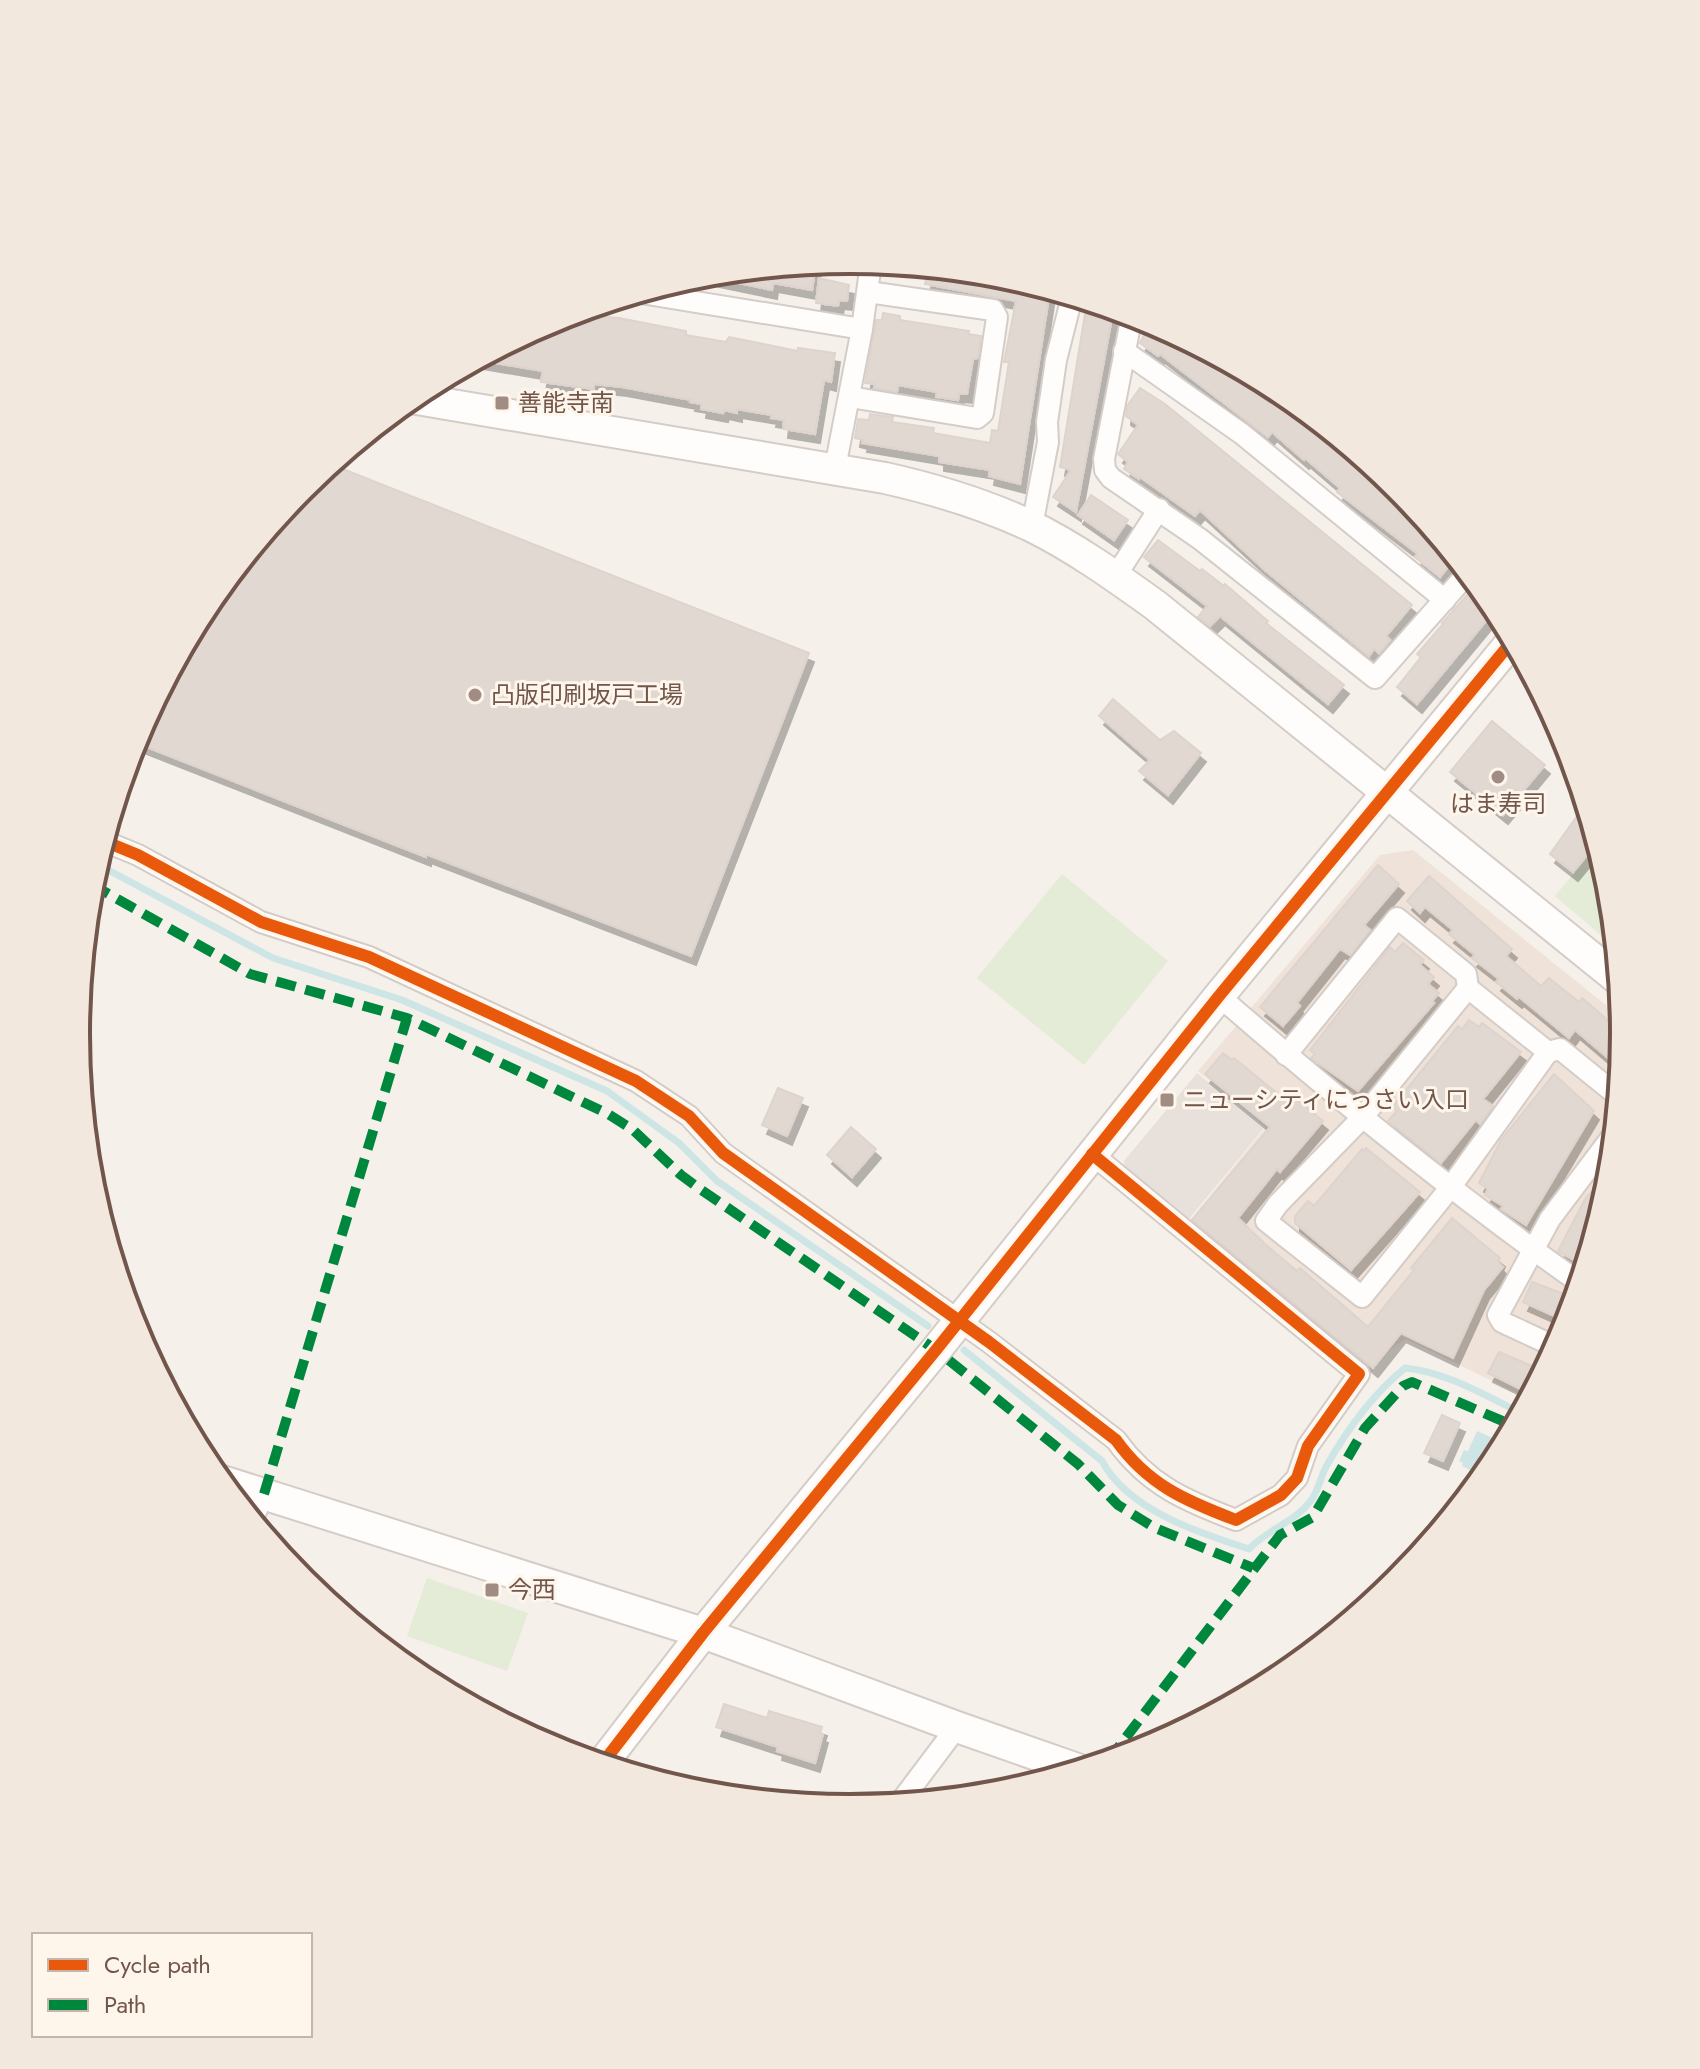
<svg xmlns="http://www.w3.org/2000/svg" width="1700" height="2069" viewBox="0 0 1700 2069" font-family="Jost,'Noto Sans JP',sans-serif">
<defs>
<filter id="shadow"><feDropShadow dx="5" dy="9" stdDeviation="0" flood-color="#0004"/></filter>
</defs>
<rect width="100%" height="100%" fill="#f6f0ea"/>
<polygon fill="#efe2d8" points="1413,850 1622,1018 1624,1035 1609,1186 1565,1331 1529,1399 1406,1339 1392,1348 1372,1372 1189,1221 1266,1127 1198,1071 1380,855"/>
<polygon fill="#e8e0db" points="1197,1073 1264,1128 1188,1220 1125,1170 1124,1161"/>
<g fill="#e4ebd6">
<polygon points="1598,845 1609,884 1615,947 1555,896"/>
<polygon points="1062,874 1168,961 1084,1065 977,978"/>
<polygon points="427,1578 528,1613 507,1671 407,1636"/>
</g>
<polygon fill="#cde6e5" points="1477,1431 1495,1439 1479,1474 1462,1466 1463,1463 1459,1461 1464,1450 1468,1451"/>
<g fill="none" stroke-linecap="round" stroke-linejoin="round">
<g stroke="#cde6e5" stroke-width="7">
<polyline points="97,864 273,958 402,1000 607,1091 679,1143 717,1181 928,1326"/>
<path d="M964 1350 1102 1461C1128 1510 1199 1533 1249 1549 1268 1529 1296 1522 1312 1499 1319 1489 1321 1475 1327 1465 1348 1428 1372 1395 1405 1368 1446 1372 1484 1395 1521 1413"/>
</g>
</g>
<g fill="#e2d8d2" stroke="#ded3cd" stroke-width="2" filter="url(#shadow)">
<polygon points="816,264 812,290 773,283 772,290 714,278 714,274"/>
<polygon points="928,268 1001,275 1050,290 1020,484 989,476 990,470 939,462 939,456 862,443 863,440 855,438 858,419 869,420 870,414 893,417 892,422 934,428 933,433 990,443 992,430 998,431 1009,362 1004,362 1016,301 925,284"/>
<polygon points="819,278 849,285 847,301 839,300 838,306 816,303"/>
<polygon points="1086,308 1113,312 1076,512 1053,497 1071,470 1060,467"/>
<polygon points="883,313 900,316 900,320 969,331 968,334 981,336 978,358 973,359 967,394 959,393 958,400 936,397 937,392 898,385 897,392 874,388 875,384 865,383 876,320 882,320"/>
<polygon points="571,314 619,318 686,331 686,335 726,342 729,337 798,351 798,348 835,353 831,382 824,380 815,434 783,429 784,420 771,418 772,415 737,409 737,413 724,410 723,413 701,409 702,404 690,402 691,400 622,387 594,384 594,389 541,382 543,371 478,360 554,319"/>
<polygon points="1151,322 1205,351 1265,397 1298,418 1326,442 1333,434 1344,444 1338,453 1382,488 1385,485 1417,511 1432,530 1429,533 1455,558 1440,577 1415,557 1418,554 1337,492 1340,488 1305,458 1304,460 1272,432 1268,437 1160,354 1158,356 1140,343"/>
<polygon points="1140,388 1165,404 1412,605 1386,636 1390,640 1379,653 1374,649 1369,656 1266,571 1200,510 1195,516 1140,477 1139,479 1124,469 1128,462 1118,454 1138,425 1126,416 1127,406"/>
<polygon points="330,464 809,653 691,956 426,854 426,857 134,742 207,604 303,487"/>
<polygon points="1091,495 1128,520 1114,540 1078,515"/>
<polygon points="1158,540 1200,571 1202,569 1224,586 1225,584 1268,621 1266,623 1344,685 1328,704 1220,616 1210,626 1198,617 1207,606 1144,557"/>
<polygon points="1477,584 1496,609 1417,704 1397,687 1421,657 1417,654 1443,624 1442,623"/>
<polygon points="1113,699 1160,740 1174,731 1201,753 1168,795 1139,771 1150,760 1099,716"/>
<polygon points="1492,721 1545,765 1503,815 1450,772"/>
<polygon points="1585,805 1597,843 1573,872 1550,854"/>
<polygon points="1378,865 1399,884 1364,925 1370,930 1350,955 1340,949 1297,1003 1300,1006 1283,1026 1260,1007"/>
<polygon points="1429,876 1512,949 1506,956 1541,986 1549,978 1579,1002 1582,998 1624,1034 1621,1069 1575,1030 1569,1038 1519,997 1517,999 1496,982 1499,979 1472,958 1475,955 1449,934 1453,930 1425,907 1420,913 1407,901"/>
<polygon points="1403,943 1424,960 1420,965 1434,977 1428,984 1439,993 1432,1001 1434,1003 1358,1091 1311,1058 1315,1054 1310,1050 1390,947 1395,952"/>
<polygon points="1469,1020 1479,1027 1482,1023 1521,1052 1483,1099 1493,1106 1480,1124 1476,1120 1474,1122 1441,1163 1388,1121 1397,1111 1392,1107 1458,1026 1462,1029"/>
<polygon points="1223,1053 1232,1060 1234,1058 1288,1102 1293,1096 1323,1121 1280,1172 1277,1169 1238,1218 1266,1245 1297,1271 1300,1268 1368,1327 1414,1270 1411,1268 1452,1218 1500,1258 1498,1262 1503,1267 1484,1290 1453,1358 1401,1333 1373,1368 1192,1220 1270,1127 1205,1074"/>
<polygon points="1554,1074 1594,1111 1526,1225 1501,1209 1503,1206 1485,1195 1488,1189 1479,1183 1501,1140"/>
<polygon points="778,1088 803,1098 787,1136 762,1125"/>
<polygon points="851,1127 876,1149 852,1177 827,1155"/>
<polygon points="1366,1148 1420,1192 1351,1270 1295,1223 1295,1216 1308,1201 1314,1206 1362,1149 1364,1151"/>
<polygon points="1611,1168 1609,1186 1592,1243 1581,1264 1558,1251 1585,1199"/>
<polygon points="1532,1282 1575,1298 1568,1322 1523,1302"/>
<polygon points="1499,1352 1544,1371 1531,1394 1488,1373"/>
<polygon points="1442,1415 1460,1423 1443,1461 1424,1453"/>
<polygon points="724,1704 767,1718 769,1711 822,1727 820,1733 823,1734 815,1763 777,1751 778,1747 716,1727"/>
</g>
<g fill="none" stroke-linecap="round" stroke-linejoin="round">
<g stroke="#d4ccc7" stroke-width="24">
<g id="street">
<polyline points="641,293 862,329"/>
<polyline points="1132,315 1104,459 1105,470 1111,478 1200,539 1375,678 1468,573"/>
<polyline points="1124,351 1242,434 1445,600"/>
<polyline points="850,397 977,418 983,413 997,317 993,310 868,292"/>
<polyline points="835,468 862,329 871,263"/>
<polyline points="1032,526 1048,442 1047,422 1056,360 1072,297"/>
<polyline points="1115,577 1159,509"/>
<path d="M104 841 138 855 261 922 369 957 636 1081 689 1116 723 1153 989 1342 1116 1440C1148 1485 1186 1501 1236 1520L1281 1495 1297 1478 1308 1446 1359 1374 1092 1154"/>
<polyline points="1468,988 1362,1118 1278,1204 1266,1221 1362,1297 1450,1188 1548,1052 1560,1049 1618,1096"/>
<path d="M1219 996C1335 1097 1454 1194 1580 1283"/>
<polyline points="1286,1055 1397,918 1466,974 1468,988 1548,1052"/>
<polyline points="1556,1347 1502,1322 1498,1315 1550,1219 1614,1134"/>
<polyline points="252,1520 264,1494"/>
<polyline points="899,1804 957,1727"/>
</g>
</g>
<g stroke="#d5ccc6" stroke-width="34">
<g id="secondary">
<path d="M411 398 885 478C934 489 984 504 1031 526 1074 547 1116 577 1155 605L1618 979"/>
<polyline points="219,1480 703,1633 957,1727 1080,1770"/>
<polyline points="602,1764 703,1633 936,1350 1219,996 1513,640"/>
</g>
</g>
<use href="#street" stroke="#fefdfc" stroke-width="20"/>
<use href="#secondary" stroke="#fefdfc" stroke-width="30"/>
<g stroke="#00873e" stroke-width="10" stroke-dasharray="20 10" stroke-linecap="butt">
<polyline points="91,884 250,974 407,1018 608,1114 632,1129 681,1175 700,1189 936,1350 1078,1464 1118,1505 1155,1528 1253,1568"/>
<polyline points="264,1494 407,1018"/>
<polyline points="1108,1761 1280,1535 1313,1517 1365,1428 1403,1386 1412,1382 1514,1426"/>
</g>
<g stroke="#fef5eb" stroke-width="17">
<g id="cycleway">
<path d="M104 841 138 855 261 922 369 957 636 1081 689 1116 723 1153 989 1342 1116 1440C1148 1485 1186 1501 1236 1520L1281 1495 1297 1478 1308 1446 1359 1374 1092 1154"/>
<polyline points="602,1764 703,1633 936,1350 1219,996 1513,640"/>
</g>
</g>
<use href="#cycleway" stroke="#e8590c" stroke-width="12"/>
</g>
<g fill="#a08c83" stroke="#fef5eb" stroke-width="3">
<rect x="494" y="395" width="16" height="16" rx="4"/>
<circle cx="475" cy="695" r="8"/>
<circle cx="1498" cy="777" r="8"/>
<rect x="1159" y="1092" width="16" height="16" rx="4"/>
<rect x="484" y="1582" width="16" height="16" rx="4"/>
</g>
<g text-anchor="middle" stroke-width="6" stroke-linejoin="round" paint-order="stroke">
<g font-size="24" fill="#72564c" stroke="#fef5eb" text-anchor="start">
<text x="518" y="411">善能寺南</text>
<text x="491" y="703">凸版印刷坂戸工場</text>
<text x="1498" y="812" text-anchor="middle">はま寿司</text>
<text x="1183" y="1108">ニューシティにっさい入口</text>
<text x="508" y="1598">今西</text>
</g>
</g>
<path d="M0 0H1700V2069H0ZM90 1034a760 760 0 1 1 1520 0a760 760 0 1 1-1520 0Z" fill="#f3e8de" fill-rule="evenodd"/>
<path fill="none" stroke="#72564c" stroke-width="4" d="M90 1034a760 760 0 1 1 1520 0a760 760 0 1 1-1520 0Z"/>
<rect x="32" y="1933" width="280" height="104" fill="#fef5eb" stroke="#c6b5ab" stroke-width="2"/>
<rect x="48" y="1959" width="40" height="12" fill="#e8590c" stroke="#c6b5ab" stroke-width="2"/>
<text x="104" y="1973" font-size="24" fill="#72564c">Cycle path</text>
<rect x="48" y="1999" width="40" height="12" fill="#00873e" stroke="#c6b5ab" stroke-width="2"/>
<text x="104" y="2013" font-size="24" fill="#72564c">Path</text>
</svg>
